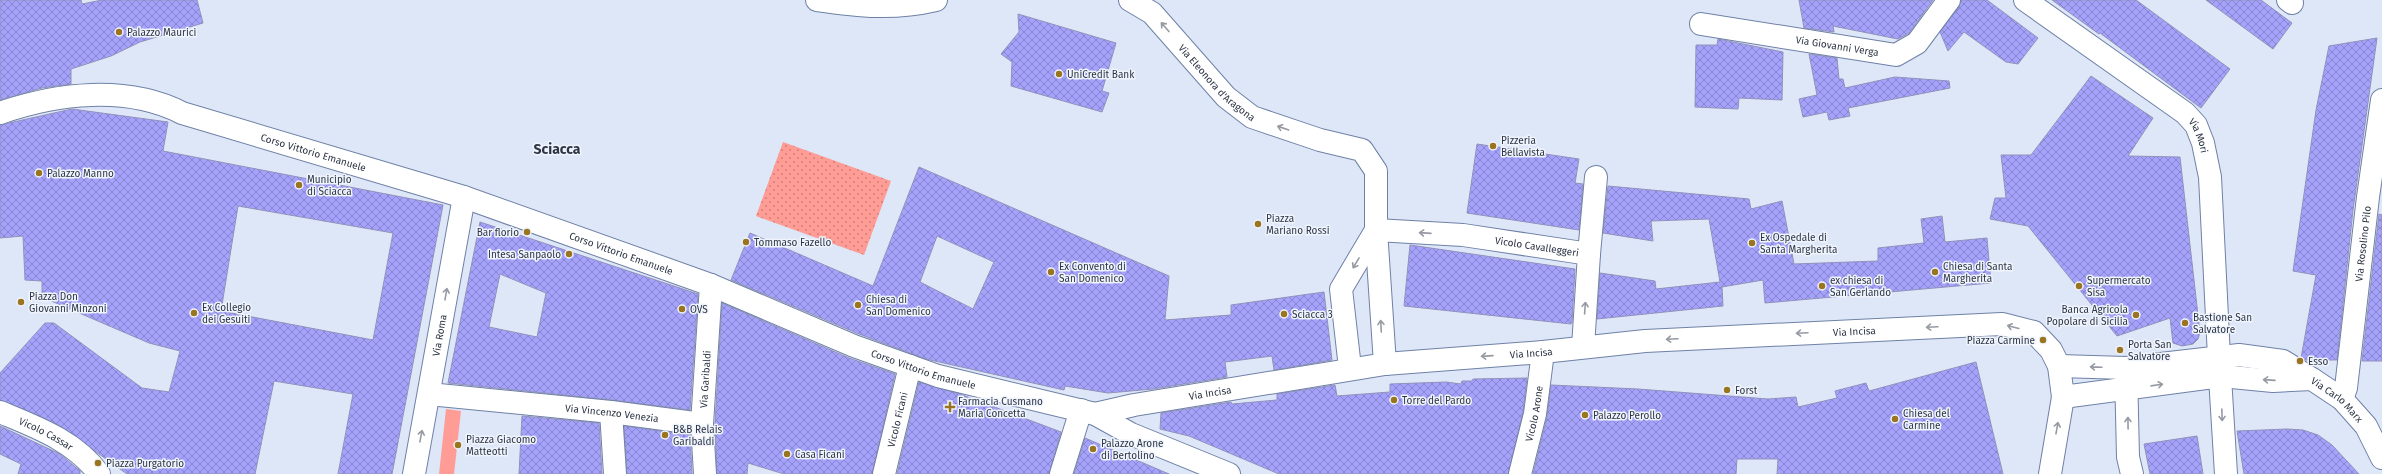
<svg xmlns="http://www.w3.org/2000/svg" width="2382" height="474" viewBox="0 0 2382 474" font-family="'Fira Sans',sans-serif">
<defs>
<pattern id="park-dots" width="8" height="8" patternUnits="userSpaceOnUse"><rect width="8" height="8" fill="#fe9c95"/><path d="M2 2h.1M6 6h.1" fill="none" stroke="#ce807b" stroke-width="1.8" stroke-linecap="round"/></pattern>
<pattern id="building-cross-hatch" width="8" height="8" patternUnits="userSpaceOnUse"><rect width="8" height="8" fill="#a5a2fc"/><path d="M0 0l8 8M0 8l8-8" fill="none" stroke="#8785ce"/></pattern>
</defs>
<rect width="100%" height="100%" fill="#dee7f8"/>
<polygon fill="#fe9c95" points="446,409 461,411 454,474 439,474"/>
<polygon fill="url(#park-dots)" points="783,142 891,181 864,255 756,216"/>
<g fill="url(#building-cross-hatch)" stroke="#9191bb" fill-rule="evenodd">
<polygon points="0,0 81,0 82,4 102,0 197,0 203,23 140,42 111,56 71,69 71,84 42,88 0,100"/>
<polygon points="1799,0 1933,0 1909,33 1898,39 1833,26 1834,32 1804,28"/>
<polygon points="1961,0 1987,0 2038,38 2018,64 2006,62 1964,32 1948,51 1940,32 1959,7"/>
<polygon points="2052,0 2136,0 2230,69 2201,108 2100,33 2099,34"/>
<polygon points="2206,0 2261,0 2292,23 2273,49"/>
<polygon points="1018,14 1116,43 1102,91 1109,93 1102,112 1011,86 1012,62 1001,54 1019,32"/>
<polygon points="2377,38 2353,210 2337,360 2304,360 2301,358 2316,275 2293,271 2316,110 2329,46"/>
<polygon points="1718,39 1783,52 1782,100 1739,98 1738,109 1695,107 1696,45 1717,45"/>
<polygon points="1809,54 1837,58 1839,79 1843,79 1845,88 1895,77 1949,81 1950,88 1848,108 1850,116 1829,120 1827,112 1803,117 1799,99 1817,95"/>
<polygon points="2091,76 2153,118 2128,156 2180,157 2200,333 2198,339 2193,344 2182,346 2173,343 2170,318 2117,336 2028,226 1990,219 1995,198 2006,198 2001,155 2031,155"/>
<path d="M72 109 168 122 163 151 443 205 392 474H338L353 394 274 381 255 474H127L60 426 0 400V373L45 323H54L142 388 169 392 180 351 149 343 42 297V281L25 280 23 236 0 238V125ZM238 206 393 233 373 340 221 311Z"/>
<polygon points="1477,144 1579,159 1575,183 1583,184 1579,230 1467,213"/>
<path d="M919 167 1169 276 1165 320 1231 315V305L1324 292 1332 360 1274 370 1272 356 1225 362 1227 377 1153 389 1108 393 1065 386 1064 390 926 359 859 334 731 280 750 233 873 286ZM937 236 994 262 973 309 920 282Z"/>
<polygon points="1608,186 1749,199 1751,209 1782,201 1794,264 1878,261 1878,248 1924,243 1921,219 1942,216 1945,242 1987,238 1991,283 1765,303 1763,280 1722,287 1723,306 1597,319 1600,273 1655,281 1656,289 1720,282 1709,219 1651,221 1653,241 1603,233"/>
<polygon points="2379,214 2382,215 2382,361 2362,361"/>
<path d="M480 222 698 294 690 410 612 400 448 383ZM500 274 546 293 537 337 489 327Z"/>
<polygon points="1410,245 1575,269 1572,322 1571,324 1404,306"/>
<polygon points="722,303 849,358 895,374 872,474 784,474 748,463 747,474 717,474 715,424"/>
<polygon points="1976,362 2003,474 1777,474 1778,459 1737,459 1736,474 1533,474 1547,417 1551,385 1638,389 1768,399 1796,397 1798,407 1837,398 1835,391 1866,383 1869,391"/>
<polygon points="1527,378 1523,412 1508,474 1279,474 1189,436 1160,429 1161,413 1231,402 1232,404 1277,400 1277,394 1335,385 1337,396 1390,392 1390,384 1446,382 1461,384 1462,381 1472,381 1473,379"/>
<polygon points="919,382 960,394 1061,432 1049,474 897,474"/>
<polygon points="522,416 599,423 602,474 519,474"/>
<polygon points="0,426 60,454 80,471 80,474 18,474 21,464 0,454"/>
<polygon points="624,426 690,435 692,474 627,474"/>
<polygon points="2287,429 2303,430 2318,435 2332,445 2359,474 2244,474 2237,431"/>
<polygon points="2197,436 2203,474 2150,474 2144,444"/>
<polygon points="1085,438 1169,474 1074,474"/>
</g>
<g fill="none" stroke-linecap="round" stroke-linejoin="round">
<g stroke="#6e81a6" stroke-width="24">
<g id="pedestrian">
<path id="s1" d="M429 394 611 412 702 424"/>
<polyline points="611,412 615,474"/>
<path id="s2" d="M705 474 702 424 711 285"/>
<path id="s3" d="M884 474 910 366"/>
<polyline points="1061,474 1081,410"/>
</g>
</g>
<g stroke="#6e81a6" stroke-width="24">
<g id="minor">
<path d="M817 0C859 6 893 10 936 0"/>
<path id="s4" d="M1130 0 1152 13 1226 97 1252 117 1320 140 1362 150 1376 171V230L1385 364"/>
<path id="s5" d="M2025 0 2185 113 2196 125 2203 143 2210 177 2219 357"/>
<polyline points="2288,0 2292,3"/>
<path id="s6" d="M1701 24 1896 55 1917 43 1949 0"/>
<path id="s7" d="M1376 230 1463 235 1589 254 1583 347"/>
<polyline points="1589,254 1596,177"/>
<polyline points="1350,368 1341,289 1376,230"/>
<polyline points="2126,370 2128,457 2132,474"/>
<path id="s8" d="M2342 399 2346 388 2368 197 2382 100"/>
<path id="s9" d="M0 412C36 427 75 441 99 474"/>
<path id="s10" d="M414 474 464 197"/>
<path id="s11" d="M1520 474 1535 414 1543 352"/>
<polyline points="2050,474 2063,397"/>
</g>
</g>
<g stroke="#6e81a6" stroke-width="24">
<g id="tertiary">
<path id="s12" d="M0 113C57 93 127 85 182 113L464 197 711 285 854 346 938 376 1095 414 1131 434 1229 474"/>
<polyline points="2219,361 2226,474"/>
<polyline points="2059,366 2126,368 2239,355 2283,361 2312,379"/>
<path id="s13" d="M1095 414 1134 405 1385 364 1543 352 1645 341 2002 324 2034 332 2051 350 2059 366 2063 397 2221 376 2273 381 2312 379 2342 399 2366 426 2382 458"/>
</g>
</g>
<use href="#pedestrian" stroke="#fff" stroke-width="22"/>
<use href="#minor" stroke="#fff" stroke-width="22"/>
<use href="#tertiary" stroke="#fff" stroke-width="22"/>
</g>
<defs><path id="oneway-shaft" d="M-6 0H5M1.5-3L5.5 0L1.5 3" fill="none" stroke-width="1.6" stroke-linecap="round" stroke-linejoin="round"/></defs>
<g stroke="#969aa2">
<use href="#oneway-shaft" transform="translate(1165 27) rotate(-131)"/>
<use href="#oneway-shaft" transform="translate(1283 128) rotate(-161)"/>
<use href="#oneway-shaft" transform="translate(1425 233) rotate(-176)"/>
<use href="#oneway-shaft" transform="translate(1356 263) rotate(121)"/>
<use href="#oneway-shaft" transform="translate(446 294) rotate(-80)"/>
<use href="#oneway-shaft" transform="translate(1585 308) rotate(-86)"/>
<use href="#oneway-shaft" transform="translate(1381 326) rotate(-93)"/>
<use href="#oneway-shaft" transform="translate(1932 327) rotate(177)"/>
<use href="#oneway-shaft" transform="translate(2013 327) rotate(-165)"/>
<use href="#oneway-shaft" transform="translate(1802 333) rotate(177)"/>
<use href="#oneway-shaft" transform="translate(1672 339) rotate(177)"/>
<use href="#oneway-shaft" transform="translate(1487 356) rotate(176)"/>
<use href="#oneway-shaft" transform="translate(2096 367) rotate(-178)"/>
<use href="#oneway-shaft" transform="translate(2269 380) rotate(-176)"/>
<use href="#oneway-shaft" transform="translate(2157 385) rotate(-8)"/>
<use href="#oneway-shaft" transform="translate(2222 415) rotate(88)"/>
<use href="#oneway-shaft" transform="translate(2128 423) rotate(-91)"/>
<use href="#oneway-shaft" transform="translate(2057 428) rotate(-80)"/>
<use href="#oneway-shaft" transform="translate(421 436) rotate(-79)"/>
</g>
<g fill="#99751f" stroke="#f0f4fc" stroke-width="1.5">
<circle cx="119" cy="32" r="4"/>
<circle cx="1059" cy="74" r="4"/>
<circle cx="1493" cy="146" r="4"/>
<circle cx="39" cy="173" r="4"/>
<circle cx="299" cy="185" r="4"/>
<circle cx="1258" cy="224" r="4"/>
<circle cx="527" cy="232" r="4"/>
<circle cx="746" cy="242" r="4"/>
<circle cx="1752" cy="243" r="4"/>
<circle cx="569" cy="254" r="4"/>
<circle cx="1051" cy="272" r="4"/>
<circle cx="1935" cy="272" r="4"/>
<circle cx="1822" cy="286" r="4"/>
<circle cx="2079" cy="286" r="4"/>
<circle cx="21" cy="302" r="4"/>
<circle cx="858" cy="305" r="4"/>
<circle cx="682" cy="309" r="4"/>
<circle cx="194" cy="313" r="4"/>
<circle cx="1284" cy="314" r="4"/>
<circle cx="2136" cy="315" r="4"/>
<circle cx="2185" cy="323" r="4"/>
<circle cx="2043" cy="340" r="4"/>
<circle cx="2120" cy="350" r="4"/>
<circle cx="2300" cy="361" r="4"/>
<circle cx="1727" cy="390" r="4"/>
<circle cx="1394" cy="400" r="4"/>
<path d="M948 401h4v4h4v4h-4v4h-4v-4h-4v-4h4z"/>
<circle cx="1585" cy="415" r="4"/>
<circle cx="1895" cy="419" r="4"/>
<circle cx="665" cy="435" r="4"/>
<circle cx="458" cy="445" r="4"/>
<circle cx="1093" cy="449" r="4"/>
<circle cx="787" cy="454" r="4"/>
<circle cx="98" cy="463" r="4"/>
</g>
<g text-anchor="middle" stroke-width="3" stroke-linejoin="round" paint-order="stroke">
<g font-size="10" fill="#2d3545" stroke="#f0f4fc" text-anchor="start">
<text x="127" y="36">Palazzo Maurici</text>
<text x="1067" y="78">UniCredit Bank</text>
<text x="1501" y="144">Pizzeria<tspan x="1501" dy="12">Bellavista</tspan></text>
<text x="47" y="177">Palazzo Manno</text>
<text x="307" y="183">Municipio<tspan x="307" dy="12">di Sciacca</tspan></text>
<text x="1266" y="222">Piazza<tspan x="1266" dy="12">Mariano Rossi</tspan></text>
<text x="519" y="236" text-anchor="end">Bar florio</text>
<text x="1760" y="241">Ex Ospedale di<tspan x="1760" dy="12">Santa Margherita</tspan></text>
<text x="754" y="246">Tommaso Fazello</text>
<text x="561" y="258" text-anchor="end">Intesa Sanpaolo</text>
<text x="1059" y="270">Ex Convento di<tspan x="1059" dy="12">San Domenico</tspan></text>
<text x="1943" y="270">Chiesa di Santa<tspan x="1943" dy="12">Margherita</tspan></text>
<text x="1830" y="284">ex chiesa di<tspan x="1830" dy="12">San Gerlando</tspan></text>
<text x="2087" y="284">Supermercato<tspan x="2087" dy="12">Sisa</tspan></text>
<text x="29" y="300">Piazza Don<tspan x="29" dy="12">Giovanni Minzoni</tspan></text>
<text x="866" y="303">Chiesa di<tspan x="866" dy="12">San Domenico</tspan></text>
<text x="202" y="311">Ex Collegio<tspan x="202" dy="12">dei Gesuiti</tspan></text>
<text x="690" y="313">OVS</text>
<text x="2128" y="313" text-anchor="end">Banca Agricola<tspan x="2128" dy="12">Popolare di Sicilia</tspan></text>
<text x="1292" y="318">Sciacca 3</text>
<text x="2193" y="321">Bastione San<tspan x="2193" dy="12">Salvatore</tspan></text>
<text x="2035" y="344" text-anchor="end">Piazza Carmine</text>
<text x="2128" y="348">Porta San<tspan x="2128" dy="12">Salvatore</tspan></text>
<text x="2308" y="365">Esso</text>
<text x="1735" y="394">Forst</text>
<text x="1402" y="404">Torre del Pardo</text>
<text x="958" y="405">Farmacia Cusmano<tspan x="958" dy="12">Maria Concetta</tspan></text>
<text x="1903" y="417">Chiesa del<tspan x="1903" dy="12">Carmine</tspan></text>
<text x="1593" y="419">Palazzo Perollo</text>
<text x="673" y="433">B&amp;B Relais<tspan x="673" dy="12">Garibaldi</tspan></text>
<text x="466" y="443">Piazza Giacomo<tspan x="466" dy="12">Matteotti</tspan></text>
<text x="1101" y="447">Palazzo Arone<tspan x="1101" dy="12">di Bertolino</tspan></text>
<text x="795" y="458">Casa Ficani</text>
<text x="106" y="467">Piazza Purgatorio</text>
</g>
<g font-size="10" fill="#2d3545" stroke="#f0f4fc">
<text dy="4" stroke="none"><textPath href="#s6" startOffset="138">Via Giovanni Verga</textPath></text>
<text dy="4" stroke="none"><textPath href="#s4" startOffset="121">Via Eleonora d'Aragona</textPath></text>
<text dy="4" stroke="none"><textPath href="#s5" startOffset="223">Via Mori</textPath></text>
<text dy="4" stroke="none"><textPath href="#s12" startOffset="324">Corso Vittorio Emanuele</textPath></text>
<text dy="4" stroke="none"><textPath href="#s8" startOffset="157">Via Rosolino Pilo</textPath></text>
<text dy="4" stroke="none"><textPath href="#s7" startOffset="162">Vicolo Cavalleggeri</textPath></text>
<text dy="4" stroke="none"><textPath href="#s12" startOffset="648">Corso Vittorio Emanuele</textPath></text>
<text dy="4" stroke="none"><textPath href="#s13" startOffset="765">Via Incisa</textPath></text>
<text dy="4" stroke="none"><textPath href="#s10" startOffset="141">Via Roma</textPath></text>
<text dy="4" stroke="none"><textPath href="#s13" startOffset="441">Via Incisa</textPath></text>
<text dy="4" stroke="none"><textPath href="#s12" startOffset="972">Corso Vittorio Emanuele</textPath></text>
<text dy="4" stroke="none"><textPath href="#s2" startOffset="95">Via Garibaldi</textPath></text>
<text dy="4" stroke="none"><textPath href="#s13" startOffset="117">Via Incisa</textPath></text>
<text dy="4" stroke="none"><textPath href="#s13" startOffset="1303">Via Carlo Marx</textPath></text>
<text dy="4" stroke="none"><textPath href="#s1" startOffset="184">Via Vincenzo Venezia</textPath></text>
<text dy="4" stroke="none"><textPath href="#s11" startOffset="62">Vicolo Arone</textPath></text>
<text dy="4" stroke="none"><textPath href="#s3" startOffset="56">Vicolo Ficani</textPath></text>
<text dy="4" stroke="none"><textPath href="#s9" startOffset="51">Vicolo Cassar</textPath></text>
</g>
<g font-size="14" font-weight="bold" fill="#2d3545" stroke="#f0f4fc">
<text x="557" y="154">Sciacca</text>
</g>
</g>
</svg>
